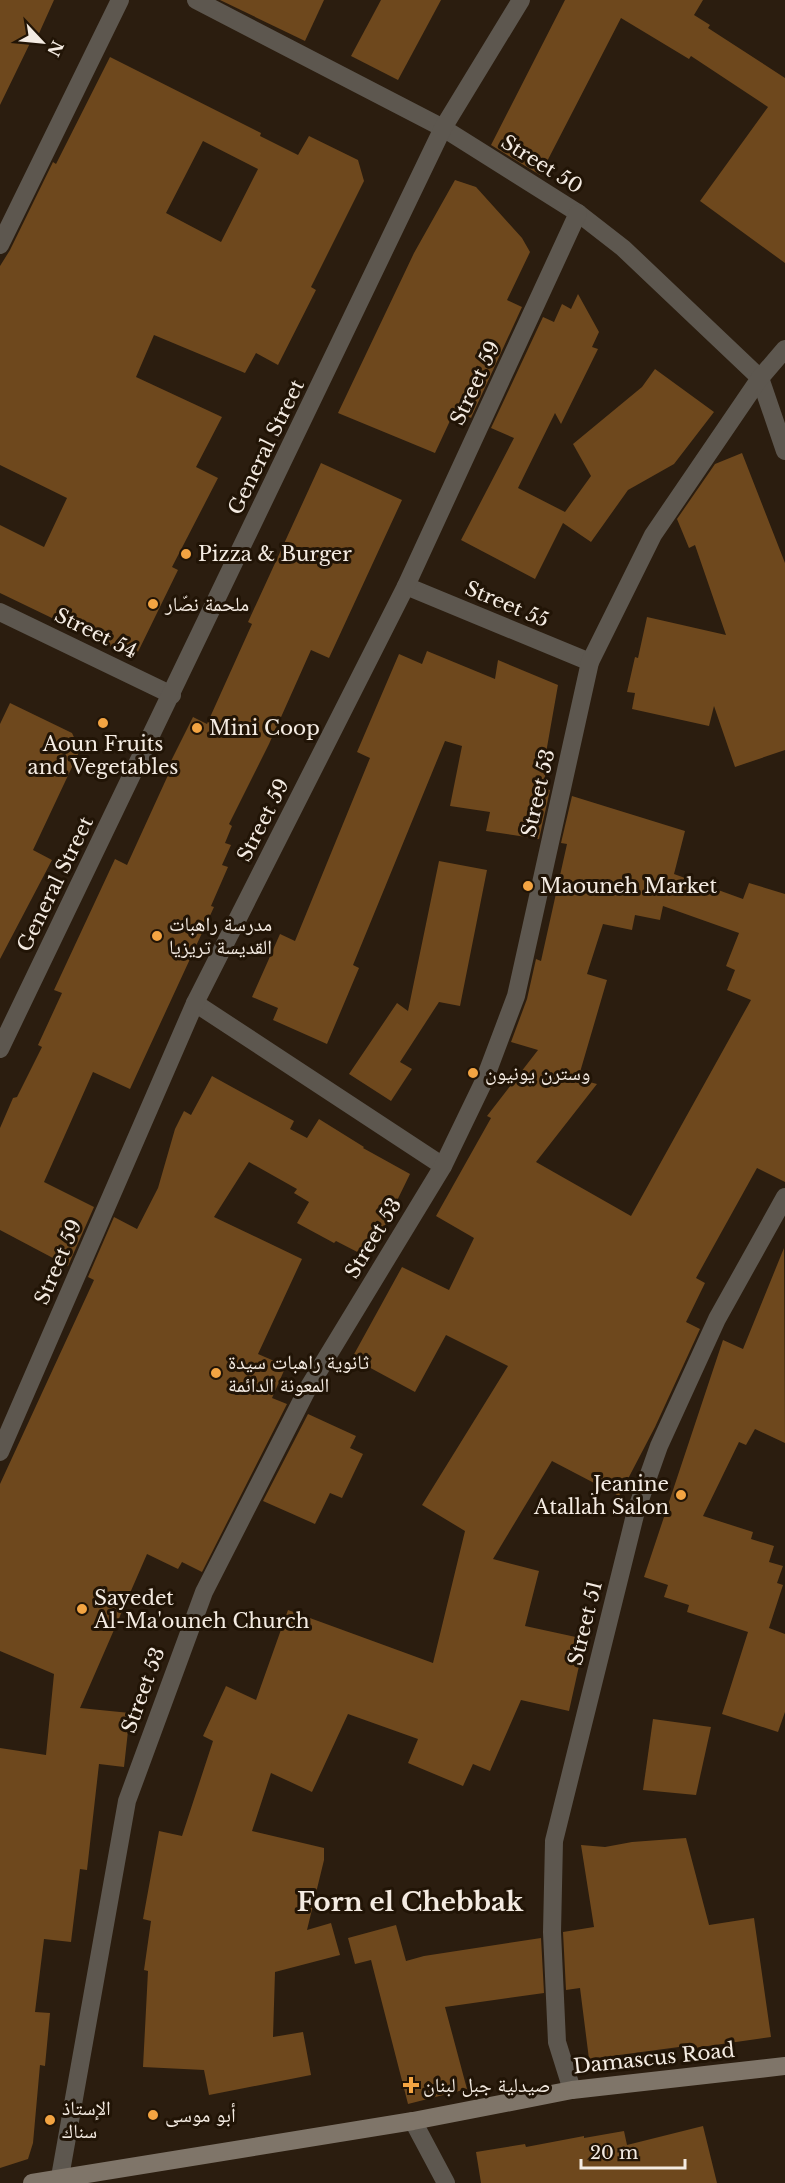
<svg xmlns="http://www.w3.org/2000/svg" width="785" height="2183" viewBox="0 0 785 2183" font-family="'Libre Baskerville','Noto Naskh Arabic',serif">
<rect width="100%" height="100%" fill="#2b1d0f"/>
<g fill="#6e481d" fill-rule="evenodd">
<polygon points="0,0 54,0 36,40 32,39 0,105"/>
<polygon points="220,0 324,0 305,41"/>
<polygon points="381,0 441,0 398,80 351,56"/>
<polygon points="565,0 703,0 694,15 710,25 708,28 785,78 785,263 700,201 768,107 691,56 689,59 621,18 540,175 491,145"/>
<path d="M110 57 261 133 260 136 298 155 309 136 358 160 364 181 311 287 316 290 278 365 256 353 245 373 154 335 136 377 222 417 196 467 218 478 172 567 178 570 135 658 0 593V525L44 547 67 498 0 465V266L10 250 53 162 56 164ZM203 141 258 169 221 242 166 213Z"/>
<polygon points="455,180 476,187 522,238 530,252 507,300 522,307 471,418 455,410 435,453 338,413 414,253"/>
<polygon points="578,294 599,332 592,347 598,349 561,424 555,413 518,488 565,512 591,476 573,444 642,387 655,369 714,412 674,464 628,490 591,542 563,523 535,579 461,540 514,438 491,428 543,317 554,322 562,304 571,309"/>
<polygon points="742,453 785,563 785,750 735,767 714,706 709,726 632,709 635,693 627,692 635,657 638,658 647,617 726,635 695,545 689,548 677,519 715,464"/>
<polygon points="321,463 402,500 329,658 311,650 269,744 229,824 232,826 225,843 231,845 222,865 228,867 211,906 214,907 130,1089 93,1072 44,1182 94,1207 68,1266 0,1230 0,1128 13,1098 17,1097 42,1047 38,1045 62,993 54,990 115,859 127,865 169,773 166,771 193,717 207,724 252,624 248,622"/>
<polygon points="427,651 495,679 498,660 558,685 546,753 549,753 543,788 550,790 539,839 486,831 490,812 450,806 462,746 445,741 353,965 359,968 327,1044 273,1020 278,1008 252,997 280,934 295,941 370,758 357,752 399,654 422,664"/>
<polygon points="10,703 72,733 80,750 33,850 52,860 0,959 0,724"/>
<path d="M572 796 685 831 674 874 743 899 749 883 785 894V1182L757 1168 696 1278 705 1283 686 1322 700 1329 655 1427 619 1496 552 1461 493 1559 539 1571 525 1626 585 1639 569 1711 521 1700 490 1771 473 1764 463 1786 408 1763 418 1739 348 1714 312 1792 271 1773 252 1831 324 1848V1860L307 1930 331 1923 340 1955 275 1972 273 2037 303 2032 311 2075 209 2095 204 2070 143 2067 148 1971 144 1970 151 1921 143 1919 159 1831 182 1836 213 1741 203 1736 226 1686 256 1700 288 1610 433 1663 465 1531 422 1505 508 1366 446 1335 415 1392 352 1358 402 1267 449 1290 474 1238 436 1216 491 1118 487 1116 538 1050 511 1042 527 999 536 959 541 961 567 844 561 843ZM663 906 739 933 726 966 735 970 727 990 751 1000 631 1216 536 1162 597 1084 578 1079 607 980 587 974 603 924 632 930 635 915 660 920Z"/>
<polygon points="439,861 487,870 460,1006 439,1002 400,1062 412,1069 391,1101 349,1074 397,1003 408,1011"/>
<polygon points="212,1076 294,1121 290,1129 307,1138 319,1119 364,1147 363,1148 410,1174 369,1258 336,1241 334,1243 297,1223 309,1202 294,1193 297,1189 249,1162 214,1217 302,1259 258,1354 286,1366 272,1398 287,1404 202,1572 182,1562 178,1569 147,1554 80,1708 130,1713 124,1767 99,1764 87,1870 80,1869 71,1942 44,1939 35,2012 50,2013 45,2066 40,2065 33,2143 28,2159 0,2168 0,1748 46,1755 54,1674 0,1651 0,1484 94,1280 88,1277 114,1217 137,1229 158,1188 175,1129 184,1111 191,1115"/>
<polygon points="784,1248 785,1443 755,1429 746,1445 739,1442 703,1516 753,1532 751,1539 774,1546 769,1562 783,1566 777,1583 783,1585 769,1628 785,1634 785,1712 778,1732 722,1714 748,1632 687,1612 689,1605 664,1597 668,1585 644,1577 723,1340 743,1349"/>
<polygon points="308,1414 356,1436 350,1448 363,1454 342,1498 330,1493 315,1524 263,1501"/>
<polygon points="653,1719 711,1727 696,1795 643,1790"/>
<polygon points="686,1838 709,1925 754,1918 771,2037 680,2050 679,2047 589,2059 580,1988 566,1990 563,1932 594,1927 581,1845 605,1847 632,1842"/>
<polygon points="396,1925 406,1961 424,1956 541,1938 544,1993 445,2007 467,2089 408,2104 371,1960 355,1964 348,1938"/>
<polygon points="703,2126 717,2183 481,2183 476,2152 525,2144 526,2147 584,2136 584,2138 624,2131 627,2145"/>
</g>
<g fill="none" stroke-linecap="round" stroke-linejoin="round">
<g stroke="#5d574f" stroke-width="18">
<polyline points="196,0 443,128 578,213 623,248 760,378 785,451"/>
<polyline points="0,245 120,0"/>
<polyline points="406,586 590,662"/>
<polyline points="0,612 172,695"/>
<polyline points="195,1003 443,1166"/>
<polyline points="0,1049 443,128 521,0"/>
<polyline points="0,1452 195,1003 406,586 578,213"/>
<polyline points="572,2090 557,2042 552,1932 554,1841 636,1511 659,1446 717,1319 785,1197"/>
<polyline points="413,2121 446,2183"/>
<polyline points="60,2177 127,1801 204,1592 307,1390 443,1166 484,1081 516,996 590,662 653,535 760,378 785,349"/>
</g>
<polyline stroke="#7f7569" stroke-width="18" points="32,2183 413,2121 572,2090 785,2066"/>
</g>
<g fill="#f3a442" stroke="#211406" stroke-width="2">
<circle cx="186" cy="554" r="6"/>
<circle cx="153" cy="604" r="6"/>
<circle cx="103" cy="723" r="6"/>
<circle cx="197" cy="728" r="6"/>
<circle cx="528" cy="886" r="6"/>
<circle cx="157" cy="936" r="6"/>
<circle cx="473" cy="1073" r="6"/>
<circle cx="216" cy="1373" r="6"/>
<circle cx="681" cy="1495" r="6"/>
<circle cx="82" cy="1609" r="6"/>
<path d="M408 2076h6v6h6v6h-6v6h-6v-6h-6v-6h6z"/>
<circle cx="153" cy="2115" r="6"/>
<circle cx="50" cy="2120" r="6"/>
</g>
<g text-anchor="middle" stroke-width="6" stroke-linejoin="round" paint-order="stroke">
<g font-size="20" fill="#f4ebe2" stroke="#211406">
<text transform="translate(542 164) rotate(32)" y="7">Street 50</text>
<text transform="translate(475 383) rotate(-65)" y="7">Street 59</text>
<text transform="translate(266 447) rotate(-64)" y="7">General Street</text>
<text transform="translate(507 604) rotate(23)" y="7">Street 55</text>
<text transform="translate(96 633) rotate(26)" y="7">Street 54</text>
<text transform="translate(538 793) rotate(-77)" y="7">Street 53</text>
<text transform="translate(263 820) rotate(-63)" y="7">Street 59</text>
<text transform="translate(55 884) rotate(-64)" y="7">General Street</text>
<text transform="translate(373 1238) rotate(-59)" y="7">Street 53</text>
<text transform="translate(58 1262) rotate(-67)" y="7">Street 59</text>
<text transform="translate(585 1623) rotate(-76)" y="7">Street 51</text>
<text transform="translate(143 1690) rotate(-70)" y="7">Street 53</text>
<text transform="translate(654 2058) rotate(-6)" y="7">Damascus Road</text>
</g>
<g font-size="20" fill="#f4ebe2" stroke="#211406" text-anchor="start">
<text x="198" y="561">Pizza &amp; Burger</text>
<text x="165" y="611">ملحمة نصّار</text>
<text x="209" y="735">Mini Coop</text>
<text x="103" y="751" text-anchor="middle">Aoun Fruits<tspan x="103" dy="23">and Vegetables</tspan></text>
<text x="540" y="893">Maouneh Market</text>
<text x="169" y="931">مدرسة راهبات<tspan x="169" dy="23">القديسة تريزيا</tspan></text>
<text x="485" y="1080">وسترن يونيون</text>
<text x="228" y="1369">ثانوية راهبات سيدة<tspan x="228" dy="23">المعونة الدائمة</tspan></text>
<text x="669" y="1491" text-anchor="end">Jeanine<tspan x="669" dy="23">Atallah Salon</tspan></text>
<text x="94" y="1605">Sayedet<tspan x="94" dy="23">Al-Ma'ouneh Church</tspan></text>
<text x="423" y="2092">صيدلية جبل لبنان</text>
<text x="62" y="2115">الإستاذ<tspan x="62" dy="23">سناك</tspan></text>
<text x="165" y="2122">أبو موسى</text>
</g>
<g font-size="26" font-weight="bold" fill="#f4ebe2" stroke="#211406">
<text x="410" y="1911">Forn el Chebbak</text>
</g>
</g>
<g transform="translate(42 42) rotate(116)" stroke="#211406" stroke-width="4.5" paint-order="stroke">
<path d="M0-4.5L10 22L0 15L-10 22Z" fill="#f4ebe2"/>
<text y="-9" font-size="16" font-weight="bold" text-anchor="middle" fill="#f4ebe2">N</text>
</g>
<path d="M581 2159v9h104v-9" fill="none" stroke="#f4ebe2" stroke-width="3"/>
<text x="590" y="2159" font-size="18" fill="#f4ebe2" stroke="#211406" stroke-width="4.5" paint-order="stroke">20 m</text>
</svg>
